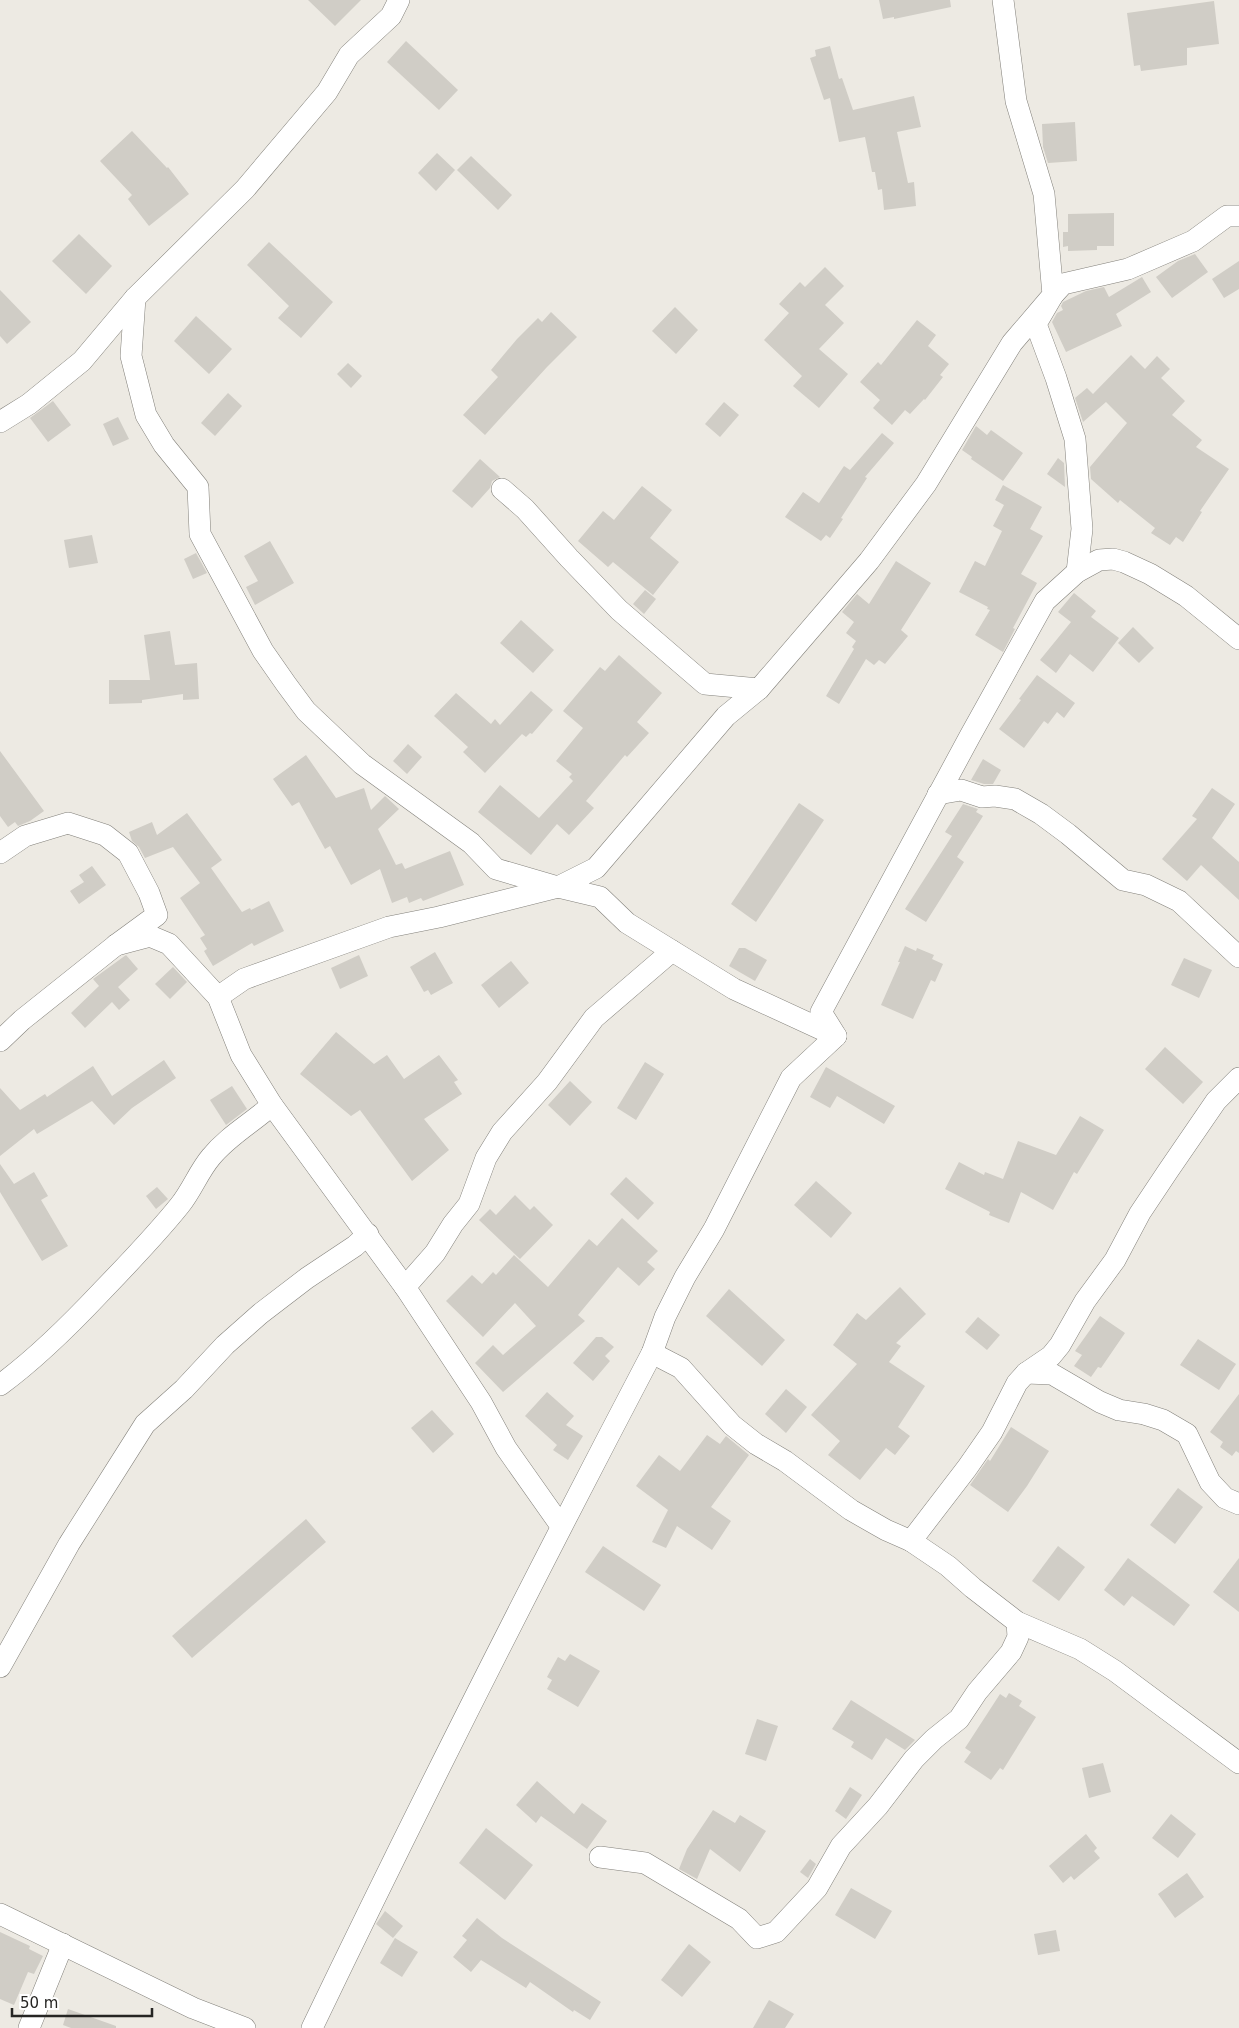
<svg xmlns="http://www.w3.org/2000/svg" width="1239" height="2028" viewBox="0 0 1239 2028" font-family="'DejaVu Sans',sans-serif">
<rect width="100%" height="100%" fill="#edeae3"/>
<g fill="#d0cdc6">
<polygon points="308,0 361,0 335,26"/>
<polygon points="879,0 950,0 951,7 894,19 894,17 883,19"/>
<polygon points="1214,1 1219,44 1187,48 1187,65 1141,71 1140,65 1134,66 1127,13"/>
<polygon points="406,41 458,90 439,110 387,62"/>
<polygon points="830,46 839,79 842,78 853,110 914,96 921,127 897,132 908,183 914,182 916,206 884,210 882,189 878,190 875,172 872,172 865,137 839,142 830,98 824,100 810,58 816,56 815,50"/>
<polygon points="1075,122 1077,161 1048,163 1043,147 1042,124"/>
<polygon points="132,131 167,168 168,167 189,194 149,226 128,199 132,195 100,161"/>
<polygon points="437,153 455,170 436,191 418,173"/>
<polygon points="471,156 512,195 498,210 457,170"/>
<polygon points="1114,213 1114,246 1097,246 1097,250 1068,251 1068,246 1063,247 1063,232 1068,232 1068,214"/>
<polygon points="79,234 112,266 86,294 52,261"/>
<polygon points="269,242 333,302 301,338 278,318 289,306 247,265"/>
<polygon points="1195,254 1208,272 1172,298 1156,277 1178,261"/>
<polygon points="1239,261 1239,289 1224,298 1212,279"/>
<polygon points="825,267 844,286 825,305 844,323 819,349 848,374 819,408 793,386 802,376 764,340 789,313 779,304 800,282 805,287"/>
<polygon points="1142,277 1151,292 1116,314 1122,326 1066,352 1052,322 1057,313 1063,310 1061,306 1063,302 1086,291 1104,287 1109,297"/>
<polygon points="0,290 31,322 7,344 0,336"/>
<polygon points="675,307 698,330 676,354 652,331"/>
<polygon points="551,312 577,337 547,367 485,435 463,415 498,377 491,370 517,339 538,318 542,322"/>
<polygon points="196,316 232,349 209,374 174,341"/>
<polygon points="917,320 936,335 928,346 949,364 940,375 943,377 925,400 924,399 910,414 905,410 892,425 873,408 880,400 860,382 878,362 881,365"/>
<polygon points="1131,355 1145,369 1157,356 1170,369 1161,378 1185,401 1172,415 1202,440 1196,447 1229,469 1200,511 1202,512 1183,542 1176,537 1170,545 1151,533 1155,528 1120,500 1118,503 1091,479 1090,467 1127,423 1106,402 1083,422 1075,398 1087,388 1093,394"/>
<polygon points="348,363 362,376 351,388 337,374"/>
<polygon points="228,393 242,406 215,436 201,423"/>
<polygon points="53,401 71,425 48,442 30,418"/>
<polygon points="724,402 739,415 720,437 705,424"/>
<polygon points="118,417 129,439 113,446 103,424"/>
<polygon points="976,426 987,435 991,430 1023,453 1003,481 971,459 972,457 962,450"/>
<polygon points="882,433 894,443 865,477 867,478 841,518 843,519 830,538 826,535 821,541 785,517 803,492 819,503 844,466 850,470"/>
<polygon points="1058,458 1064,463 1065,487 1047,474"/>
<polygon points="480,459 500,477 492,481 490,488 472,508 452,491"/>
<polygon points="1003,485 1042,507 1030,529 1043,536 1021,574 1037,583 1013,628 1015,629 1003,652 975,635 990,610 987,609 988,607 959,592 975,561 985,566 1002,531 993,526 1004,505 995,500"/>
<polygon points="642,486 672,510 650,538 679,562 653,595 613,562 608,567 578,541 603,511 614,520"/>
<polygon points="92,535 98,563 69,568 64,540"/>
<polygon points="270,541 294,583 255,605 246,587 258,581 244,556"/>
<polygon points="196,553 207,573 193,579 184,559"/>
<polygon points="896,561 931,583 901,630 908,636 885,664 879,660 874,665 866,659 839,704 826,696 854,649 852,647 856,641 846,633 854,622 842,612 857,594 869,604"/>
<polygon points="645,590 656,599 644,614 633,604"/>
<polygon points="1074,593 1096,611 1091,617 1119,638 1093,672 1070,654 1056,673 1040,660 1071,622 1058,612"/>
<polygon points="521,620 554,650 533,673 500,643"/>
<polygon points="1133,627 1154,648 1139,663 1118,643"/>
<polygon points="170,631 175,665 197,663 199,699 183,700 183,694 142,700 142,703 109,704 109,680 150,680 144,635"/>
<polygon points="619,655 662,693 637,722 649,733 627,757 625,755 586,801 594,808 569,835 557,824 531,855 478,812 500,785 539,818 573,781 569,777 572,774 556,761 583,728 563,711 600,667 605,671"/>
<polygon points="1037,675 1075,703 1064,718 1057,712 1048,724 1044,721 1024,748 999,729 1021,700 1019,699"/>
<polygon points="531,691 553,710 532,734 530,733 526,737 522,734 485,773 463,752 468,747 434,716 456,693 491,724 495,719 500,725"/>
<polygon points="408,744 422,757 407,774 393,761"/>
<polygon points="0,751 44,811 30,821 18,826 15,822 8,827 0,816"/>
<polygon points="306,755 336,798 364,788 371,810 385,796 399,809 378,829 396,865 402,863 405,869 450,851 464,885 423,901 421,898 409,903 407,897 392,903 380,869 351,885 330,846 325,849 299,802 292,806 273,779"/>
<polygon points="983,759 1001,770 993,784 984,784 971,780"/>
<polygon points="1212,788 1235,804 1212,838 1239,862 1239,900 1201,865 1187,881 1162,859 1197,819 1192,816"/>
<polygon points="799,803 824,820 756,922 731,904"/>
<polygon points="963,804 978,809 976,812 983,816 957,857 964,862 926,922 905,909 952,836 945,832"/>
<polygon points="187,813 222,860 211,868 242,912 250,908 251,910 269,901 284,931 254,946 252,943 213,966 204,951 207,949 200,938 205,935 180,898 200,883 173,847 145,858 139,847 132,841 129,832 152,822 157,835"/>
<polygon points="92,866 106,885 79,904 70,891 84,882 79,875"/>
<polygon points="905,946 916,951 917,948 934,955 932,959 943,964 935,982 931,980 913,1019 881,1005 900,962 898,962"/>
<polygon points="739,948 745,948 767,960 755,981 729,966"/>
<polygon points="435,952 453,983 431,995 428,990 424,992 410,967"/>
<polygon points="126,955 138,969 118,987 130,1000 119,1010 112,1002 85,1028 71,1013 99,986 93,979"/>
<polygon points="359,955 368,976 340,989 331,968"/>
<polygon points="1184,958 1212,970 1199,998 1171,985"/>
<polygon points="511,961 529,983 499,1008 481,985"/>
<polygon points="173,967 187,982 170,999 155,984"/>
<polygon points="336,1032 374,1064 387,1055 404,1079 439,1055 458,1080 454,1082 462,1094 424,1119 449,1150 412,1181 360,1110 351,1116 300,1074"/>
<polygon points="1165,1047 1203,1082 1183,1104 1145,1069"/>
<polygon points="164,1060 176,1078 132,1108 114,1125 92,1101 37,1134 34,1129 0,1156 0,1088 20,1110 45,1094 47,1097 93,1066 112,1096"/>
<polygon points="645,1062 664,1074 636,1120 617,1108"/>
<polygon points="826,1067 895,1106 884,1124 837,1096 830,1108 810,1097"/>
<polygon points="570,1081 592,1102 570,1126 548,1105"/>
<polygon points="232,1086 247,1109 226,1125 210,1100"/>
<polygon points="1080,1116 1104,1130 1077,1174 1074,1172 1053,1210 1021,1192 1009,1223 989,1215 990,1212 945,1189 959,1162 984,1175 985,1172 1003,1179 1018,1141 1056,1155"/>
<polygon points="0,1164 14,1184 34,1172 48,1196 41,1200 68,1246 42,1261 0,1192"/>
<polygon points="626,1177 654,1203 638,1220 610,1194"/>
<polygon points="816,1181 852,1213 831,1238 794,1205"/>
<polygon points="157,1187 168,1199 156,1209 146,1196"/>
<polygon points="515,1195 530,1210 534,1206 553,1225 520,1259 479,1220 490,1209 496,1215"/>
<polygon points="622,1218 658,1251 647,1262 655,1269 639,1286 618,1267 578,1315 585,1321 503,1392 475,1363 493,1345 503,1355 536,1326 515,1303 483,1337 446,1301 472,1275 482,1284 493,1272 496,1275 514,1255 548,1287 589,1239 597,1246"/>
<polygon points="900,1287 926,1314 896,1343 901,1346 889,1362 925,1386 898,1427 910,1436 895,1455 886,1448 860,1480 828,1455 840,1441 811,1415 857,1364 833,1345 857,1313 866,1320"/>
<polygon points="729,1289 785,1340 762,1366 706,1316"/>
<polygon points="1100,1316 1125,1333 1101,1368 1098,1367 1091,1377 1074,1366 1082,1355 1075,1351"/>
<polygon points="978,1317 1000,1335 987,1350 965,1332"/>
<polygon points="596,1337 602,1337 614,1347 605,1356 610,1361 593,1381 573,1363"/>
<polygon points="1198,1339 1236,1364 1219,1390 1180,1365"/>
<polygon points="786,1389 807,1407 786,1433 765,1414"/>
<polygon points="547,1392 574,1416 566,1425 583,1436 568,1460 553,1450 557,1445 525,1416"/>
<polygon points="1239,1394 1239,1453 1236,1451 1232,1456 1220,1447 1223,1442 1210,1432"/>
<polygon points="432,1410 454,1434 433,1453 411,1428"/>
<polygon points="1011,1427 1049,1451 1027,1486 1008,1512 970,1485 988,1459 990,1461"/>
<polygon points="707,1435 720,1444 726,1436 749,1455 711,1507 731,1521 712,1550 677,1526 666,1548 652,1542 668,1510 636,1486 659,1455 680,1471"/>
<polygon points="1178,1488 1203,1507 1175,1544 1150,1525"/>
<polygon points="306,1519 326,1542 192,1658 172,1636"/>
<polygon points="603,1546 661,1585 644,1611 585,1572"/>
<polygon points="1058,1546 1085,1567 1059,1601 1032,1581"/>
<polygon points="1128,1558 1190,1605 1174,1626 1132,1596 1124,1606 1104,1590"/>
<polygon points="1239,1558 1239,1612 1213,1592"/>
<polygon points="570,1654 600,1671 578,1707 547,1689 552,1680 547,1677 558,1657 565,1661"/>
<polygon points="1009,1693 1022,1701 1019,1706 1036,1717 1003,1770 1000,1768 991,1780 964,1762 971,1752 965,1748 1000,1694 1006,1698"/>
<polygon points="851,1700 915,1740 905,1750 886,1738 872,1760 851,1747 854,1742 832,1729"/>
<polygon points="757,1719 778,1726 766,1761 745,1754"/>
<polygon points="1103,1763 1111,1792 1089,1798 1082,1768"/>
<polygon points="537,1781 574,1814 582,1803 607,1821 587,1849 541,1816 536,1823 516,1805"/>
<polygon points="850,1787 862,1795 846,1819 835,1811"/>
<polygon points="713,1810 735,1823 740,1815 766,1831 740,1872 710,1849 697,1879 679,1869 687,1849"/>
<polygon points="1171,1814 1196,1834 1178,1858 1152,1838"/>
<polygon points="486,1828 533,1865 505,1900 459,1863"/>
<polygon points="1086,1834 1097,1848 1094,1851 1100,1858 1074,1880 1071,1876 1063,1883 1049,1866"/>
<polygon points="810,1859 816,1864 808,1878 800,1872"/>
<polygon points="1187,1873 1204,1897 1175,1918 1158,1894"/>
<polygon points="851,1888 892,1911 875,1939 835,1915"/>
<polygon points="385,1911 403,1926 393,1938 376,1924"/>
<polygon points="477,1918 502,1938 601,2002 590,2020 574,2010 573,2012 530,1982 526,1988 481,1960 471,1972 453,1957 467,1940 462,1936"/>
<polygon points="1056,1930 1060,1951 1038,1955 1034,1934"/>
<polygon points="0,1932 30,1946 29,1949 43,1956 34,1974 28,1972 14,2005 0,1999"/>
<polygon points="395,1938 418,1952 402,1977 380,1963"/>
<polygon points="689,1944 711,1962 682,1997 661,1980"/>
<polygon points="769,2000 794,2014 785,2028 753,2028"/>
<polygon points="68,2009 116,2026 116,2028 71,2028 63,2025"/>
</g>
<g fill="none" stroke-linecap="round" stroke-linejoin="round">
<g stroke="#83817b" stroke-width="22">
<g id="street">
<polyline points="135,298 131,356 146,415 164,445 198,487 200,534 263,651 286,684 306,711 362,764 471,843 496,869 558,887"/>
<polyline points="0,422 29,404 82,361 135,298 245,189 327,92 349,55 391,16 399,0"/>
<polyline points="502,489 525,509 569,558 619,610 705,684 759,689"/>
<polyline points="1077,572 1082,529 1075,439 1056,378 1036,324 1053,295 1063,284 1128,269 1193,241 1227,216 1239,216"/>
<polyline points="938,794 961,790 982,797 995,796 1015,799 1041,814 1068,834 1123,880 1146,885 1179,901 1239,957"/>
<polyline points="0,853 25,836 68,823 105,835 128,853 149,893 157,915 116,945 22,1020 0,1041"/>
<polyline points="116,945 150,936 169,944 218,997 241,1055 272,1105 405,1287 481,1402 506,1448 561,1526"/>
<polyline points="218,997 244,979 389,927 439,917 558,887"/>
<polyline points="836,1036 734,989 627,923 600,897 558,887 596,868 726,716 759,689 869,561 926,484 1012,343 1053,295 1044,194 1016,101 1003,0"/>
<polyline points="405,1287 435,1253 453,1224 469,1204 486,1158 502,1132 547,1082 594,1018 672,951"/>
<polyline points="652,1353 681,1368 732,1425 756,1444 785,1461 851,1510 886,1530 911,1541 948,1566 973,1588 1017,1622 1080,1649 1115,1671 1239,1763"/>
<polyline points="1026,1373 1052,1374 1100,1402 1119,1410 1144,1414 1163,1420 1187,1434 1210,1482 1225,1498 1239,1504"/>
<path d="M0 1385C37 1358 69 1326 101 1292 128 1264 156 1235 180 1205 192 1190 199 1171 211 1157 228 1136 252 1123 272 1105"/>
<polyline points="911,1541 967,1468 992,1432 1017,1383 1026,1373 1051,1356 1060,1345 1085,1301 1115,1260 1140,1213 1168,1171 1216,1101 1239,1078"/>
<polyline points="0,1667 69,1544 145,1424 184,1389 225,1345 260,1314 307,1278 355,1246 368,1234"/>
<polyline points="600,1857 645,1863 739,1919 757,1938 776,1932 817,1888 841,1846 878,1806 914,1759 934,1739 959,1719 977,1692 1011,1652 1018,1637 1017,1622"/>
<polyline points="0,1914 193,2008 245,2028"/>
<polyline points="29,2028 63,1944"/>
<path d="M312 2028C421 1801 535 1576 652 1353L665 1317 685 1277 714 1229 791 1078 836 1036 821 1012 970 736 1045 601 1077 572 1099 560 1113 559 1124 562 1150 574 1186 596 1239 639"/>
</g>
</g>
<use href="#street" stroke="#fff" stroke-width="21"/>
</g>
<path d="M12 2008v8h140v-8" fill="none" stroke="#262523" stroke-width="2.5"/>
<text x="20" y="2008" font-size="15" fill="#262523" stroke="#ffffff" stroke-width="4" paint-order="stroke">50 m</text>
</svg>
